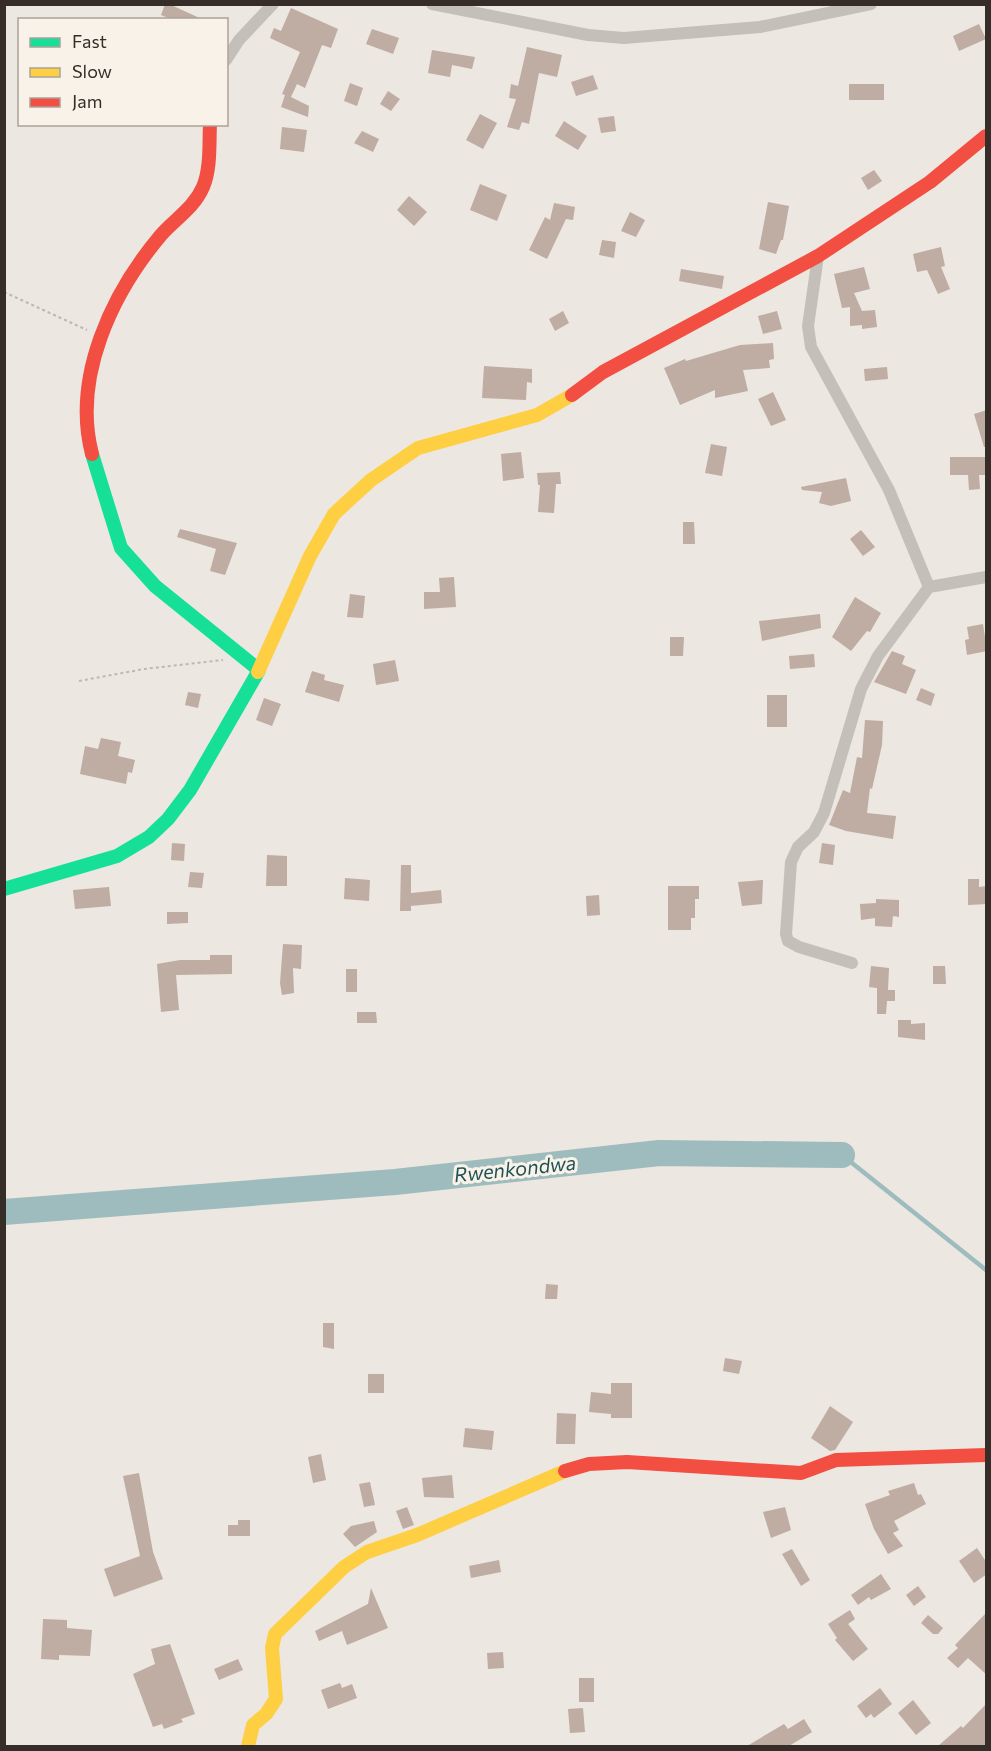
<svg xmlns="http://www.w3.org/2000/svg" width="991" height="1751" viewBox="0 0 991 1751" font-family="Commissioner,sans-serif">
<rect width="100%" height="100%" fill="#ece7e1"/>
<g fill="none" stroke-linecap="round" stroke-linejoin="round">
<polyline stroke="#9ebcbd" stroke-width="4.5" points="842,1155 986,1270"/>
<polyline stroke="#9ebcbd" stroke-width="26" points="4,1212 395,1182 659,1153 842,1155"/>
</g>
<g fill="#bfaca3">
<polygon points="165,4 169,4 204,20 173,20 161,15"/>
<polygon points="291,8 338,29 331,48 322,45 305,88 297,84 291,97 309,106 308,117 281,107 285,95 282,94 300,52 270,38 274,28 281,31"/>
<polygon points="979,24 986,39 959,51 953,36"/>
<polygon points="372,29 399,38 393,54 366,44"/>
<polygon points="527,47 562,55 557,77 539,73 529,124 522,122 519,130 507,127 516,99 509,98 511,84 518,86"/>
<polygon points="432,50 475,57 472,69 452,65 450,77 428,73"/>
<polygon points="593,75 598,89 576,96 571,82"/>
<polygon points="350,83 363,88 357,106 344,101"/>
<rect x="849" y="84" width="35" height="16"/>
<polygon points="388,91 400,99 391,111 380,104"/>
<polygon points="480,114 497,123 483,149 466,140"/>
<polygon points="614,116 616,131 601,133 598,118"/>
<polygon points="564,121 587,136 578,150 555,136"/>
<polygon points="282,127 307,130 304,152 280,149"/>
<polygon points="362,131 379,139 373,152 354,143"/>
<polygon points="874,170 882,181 868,190 861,178"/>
<polygon points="480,184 507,195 497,221 470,210"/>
<polygon points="409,196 427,212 414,226 397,210"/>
<polygon points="768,202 789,206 783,240 781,240 776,254 759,249"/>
<polygon points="554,203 575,207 573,220 566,219 547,259 529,250 545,217 550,220"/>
<polygon points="630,212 645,220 636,237 621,231"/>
<polygon points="602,240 616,242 614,258 599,255"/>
<polygon points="941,247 945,266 941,267 950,289 938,294 927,270 917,272 913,254"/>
<polygon points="864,267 870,289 854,293 862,311 875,310 877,327 862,329 862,325 850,326 850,307 842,308 834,274"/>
<polygon points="681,269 724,276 722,289 679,281"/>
<polygon points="563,311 569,323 555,331 549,319"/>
<polygon points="777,311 782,329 763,334 758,316"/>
<polygon points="773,343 774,359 769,360 770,368 743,370 748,391 715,398 715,390 680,405 664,368 685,359 686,361 740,345"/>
<polygon points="484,366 532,369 532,383 527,382 526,400 482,398"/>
<polygon points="887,367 888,379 865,381 864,369"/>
<polygon points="773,392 786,420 771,426 758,399"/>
<polygon points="987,410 987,447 984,447 974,414"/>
<polygon points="711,444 727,447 722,476 705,473"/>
<polygon points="521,452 524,478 503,481 501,454"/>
<polygon points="950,457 987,457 987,475 979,475 980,489 969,490 968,475 950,475"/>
<polygon points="560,472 561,484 556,484 554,513 538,512 540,485 538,485 537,473"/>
<polygon points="846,478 851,501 831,506 819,503 822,492 802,490 801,487"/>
<polygon points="683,522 694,522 695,544 683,544"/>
<polygon points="180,529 237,543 225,575 210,571 216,549 177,537"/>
<polygon points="861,530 875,547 863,556 850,539"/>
<polygon points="454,577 456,607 424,609 424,592 440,592 439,578"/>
<polygon points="350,594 365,596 363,618 347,617"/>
<polygon points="855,597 881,613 870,632 867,631 851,651 832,637"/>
<polygon points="820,614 821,628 762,641 759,621"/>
<polygon points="983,624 987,651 967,655 965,640 969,639 967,627"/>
<polygon points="670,637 684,637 683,656 670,656"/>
<polygon points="892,651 905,656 902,664 916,670 906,694 874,682"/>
<polygon points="814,654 815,667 790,669 789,656"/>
<polygon points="395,660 399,681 376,685 373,664"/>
<polygon points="312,671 325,675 324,680 344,685 339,702 305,692"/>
<polygon points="921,688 935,694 931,706 916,700"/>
<polygon points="188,692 201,694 198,708 185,705"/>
<rect x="767" y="695" width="20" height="32"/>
<polygon points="264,698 281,704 272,726 256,720"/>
<polygon points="865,720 883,721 882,745 872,789 870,788 867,813 896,816 893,839 846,831 829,825 843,790 850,793 857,757 862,758"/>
<polygon points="101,738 121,742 118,756 135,760 132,773 128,772 126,784 80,774 85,746 98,749"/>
<polygon points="172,843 185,844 184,861 171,860"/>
<polygon points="822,843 835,845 833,865 819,863"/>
<polygon points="267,855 287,856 287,886 266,886"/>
<polygon points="401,865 411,865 411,893 441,890 442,903 411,906 411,911 400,911"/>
<polygon points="190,872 204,873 202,888 188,887"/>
<polygon points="345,878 370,880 369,901 344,899"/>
<polygon points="968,879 979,879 979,887 987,886 987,904 968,905"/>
<polygon points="763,880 762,904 742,906 738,882"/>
<polygon points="668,886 699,886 699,899 695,899 695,918 691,918 691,930 668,930"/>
<polygon points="109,887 111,906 75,909 73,890"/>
<polygon points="599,895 600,915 587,916 586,896"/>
<polygon points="876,899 899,900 899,917 893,916 892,927 875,926 875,918 861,920 860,904 876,903"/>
<polygon points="167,912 188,912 188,923 167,924"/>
<polygon points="283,944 302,945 301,969 293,968 294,993 282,995 280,983"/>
<polygon points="210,955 232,955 232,974 176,975 179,1010 161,1012 157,964 180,960 210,960"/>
<polygon points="871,966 889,968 888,990 895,990 895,1001 887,1001 886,1014 877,1014 877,988 869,987"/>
<polygon points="933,966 945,966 946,984 933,984"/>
<rect x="346" y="969" width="11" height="23"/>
<polygon points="357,1012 376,1012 377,1023 357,1023"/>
<polygon points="898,1020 911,1020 911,1024 925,1023 925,1040 898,1037"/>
<polygon points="546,1284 558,1285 557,1299 545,1299"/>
<polygon points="323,1323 334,1323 334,1349 323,1347"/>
<polygon points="725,1358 742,1361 739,1374 723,1371"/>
<rect x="368" y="1374" width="16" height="19"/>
<polygon points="611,1383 632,1383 632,1418 611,1418 611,1414 589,1412 591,1392 611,1394"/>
<polygon points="830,1406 853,1422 835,1450 830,1451 811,1438"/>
<polygon points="557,1413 576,1414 575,1444 556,1444"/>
<polygon points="465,1428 494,1431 492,1450 463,1447"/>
<polygon points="321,1454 326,1480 313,1483 308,1457"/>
<polygon points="139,1473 153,1552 163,1579 114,1597 104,1569 140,1556 123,1476"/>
<polygon points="452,1475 454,1498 424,1497 422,1478"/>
<polygon points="370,1482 375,1505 364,1507 359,1484"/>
<polygon points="914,1483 918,1495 921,1494 926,1504 894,1521 899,1530 893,1533 903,1546 888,1554 874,1529 865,1504 890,1495 888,1491"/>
<polygon points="407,1507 414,1525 403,1529 396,1511"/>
<polygon points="785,1507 791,1530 771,1538 763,1512"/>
<polygon points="238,1520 250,1520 250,1536 228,1536 228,1525 238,1525"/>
<polygon points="374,1521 377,1532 355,1547 343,1534 351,1526"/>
<polygon points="977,1548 987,1563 987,1574 974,1583 959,1561"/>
<polygon points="792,1549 810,1580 801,1586 782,1554"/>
<polygon points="499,1560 501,1572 471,1578 469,1566"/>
<polygon points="881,1574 891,1589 871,1600 869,1597 858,1605 851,1595"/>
<polygon points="918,1586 926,1597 914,1606 906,1595"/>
<polygon points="371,1588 388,1628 347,1645 342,1631 319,1641 315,1631 368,1604"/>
<polygon points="850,1610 855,1619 848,1624 868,1649 853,1661 835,1640 837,1638 828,1624"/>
<polygon points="987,1612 987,1675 968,1658 958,1668 947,1658 958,1648 955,1645"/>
<polygon points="928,1615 943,1628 938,1634 933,1634 921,1623"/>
<polygon points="43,1619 67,1620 67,1628 92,1630 90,1656 59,1655 59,1660 41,1659"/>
<polygon points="170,1644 195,1714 181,1719 183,1722 164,1729 162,1724 153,1727 133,1674 155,1664 151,1649"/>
<polygon points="503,1652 504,1668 488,1669 487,1653"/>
<polygon points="238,1659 243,1670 219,1680 214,1669"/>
<rect x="579" y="1678" width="15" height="24"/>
<polygon points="340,1683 342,1688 352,1684 357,1698 328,1709 321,1690"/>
<polygon points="880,1688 892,1704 874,1718 871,1714 866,1718 857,1706"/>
<polygon points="913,1700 931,1723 916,1735 898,1713"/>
<polygon points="987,1703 987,1746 938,1746 961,1726 963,1728"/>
<polygon points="583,1708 585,1732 570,1733 568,1709"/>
<polygon points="804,1719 812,1732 789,1746 747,1746 784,1724 788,1729"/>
</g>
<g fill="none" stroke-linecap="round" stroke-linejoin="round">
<g stroke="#beb8b2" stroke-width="2" stroke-dasharray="3 3" stroke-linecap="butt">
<polyline points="4,292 87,330"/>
<polyline points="79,681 144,669 223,660"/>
</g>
<g stroke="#c5bfba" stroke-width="12">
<polyline points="432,4 588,35 624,38 760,27 871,4"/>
<polyline points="226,60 239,40 273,4"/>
<polyline points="818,256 808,326 811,347 889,490 929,587"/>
<polyline points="852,963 799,947 788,941 786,934 791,862 798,847 814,832 824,813 861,689 878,656 929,587 986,577"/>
</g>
<g stroke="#16e098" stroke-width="14">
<polyline points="92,454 121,548 155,586 259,670"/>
<polyline points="4,889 117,856 149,837 168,819 190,790 258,672"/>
</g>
<g stroke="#ffcf43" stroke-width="14">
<polyline points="258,672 310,556 334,514 371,480 418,448 537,415 572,395"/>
<polyline points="248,1746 253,1725 266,1714 276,1699 272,1648 275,1634 344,1567 367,1552 417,1535 565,1471"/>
</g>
<g stroke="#f24e42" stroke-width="14">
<polyline points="572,395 603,372 818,256 930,182 986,136"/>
<path d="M92 454C72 377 112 293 161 235 175 219 194 208 203 187 211 168 209 144 210 124"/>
<polyline points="565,1471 589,1464 627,1462 801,1473 836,1460 986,1455"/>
</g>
</g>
<g text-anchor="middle" stroke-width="6" stroke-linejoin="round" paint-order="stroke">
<g font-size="20" font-style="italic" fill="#1f5157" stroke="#f9f2e8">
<text transform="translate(515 1169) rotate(-6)" y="7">Rwenkondwa</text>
</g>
</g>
<rect width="991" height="1751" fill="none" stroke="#362d28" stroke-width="12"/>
<rect x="18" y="18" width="210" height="108" fill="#f9f2e8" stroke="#aba39b" stroke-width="1.5"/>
<rect x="30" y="38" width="30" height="9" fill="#16e098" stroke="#aba39b" stroke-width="1.5"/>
<text x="72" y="48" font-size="18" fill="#362d28">Fast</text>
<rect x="30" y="68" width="30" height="9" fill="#ffcf43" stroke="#aba39b" stroke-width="1.5"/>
<text x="72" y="78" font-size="18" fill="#362d28">Slow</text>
<rect x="30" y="98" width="30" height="9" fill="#f24e42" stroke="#aba39b" stroke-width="1.5"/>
<text x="72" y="108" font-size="18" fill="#362d28">Jam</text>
</svg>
